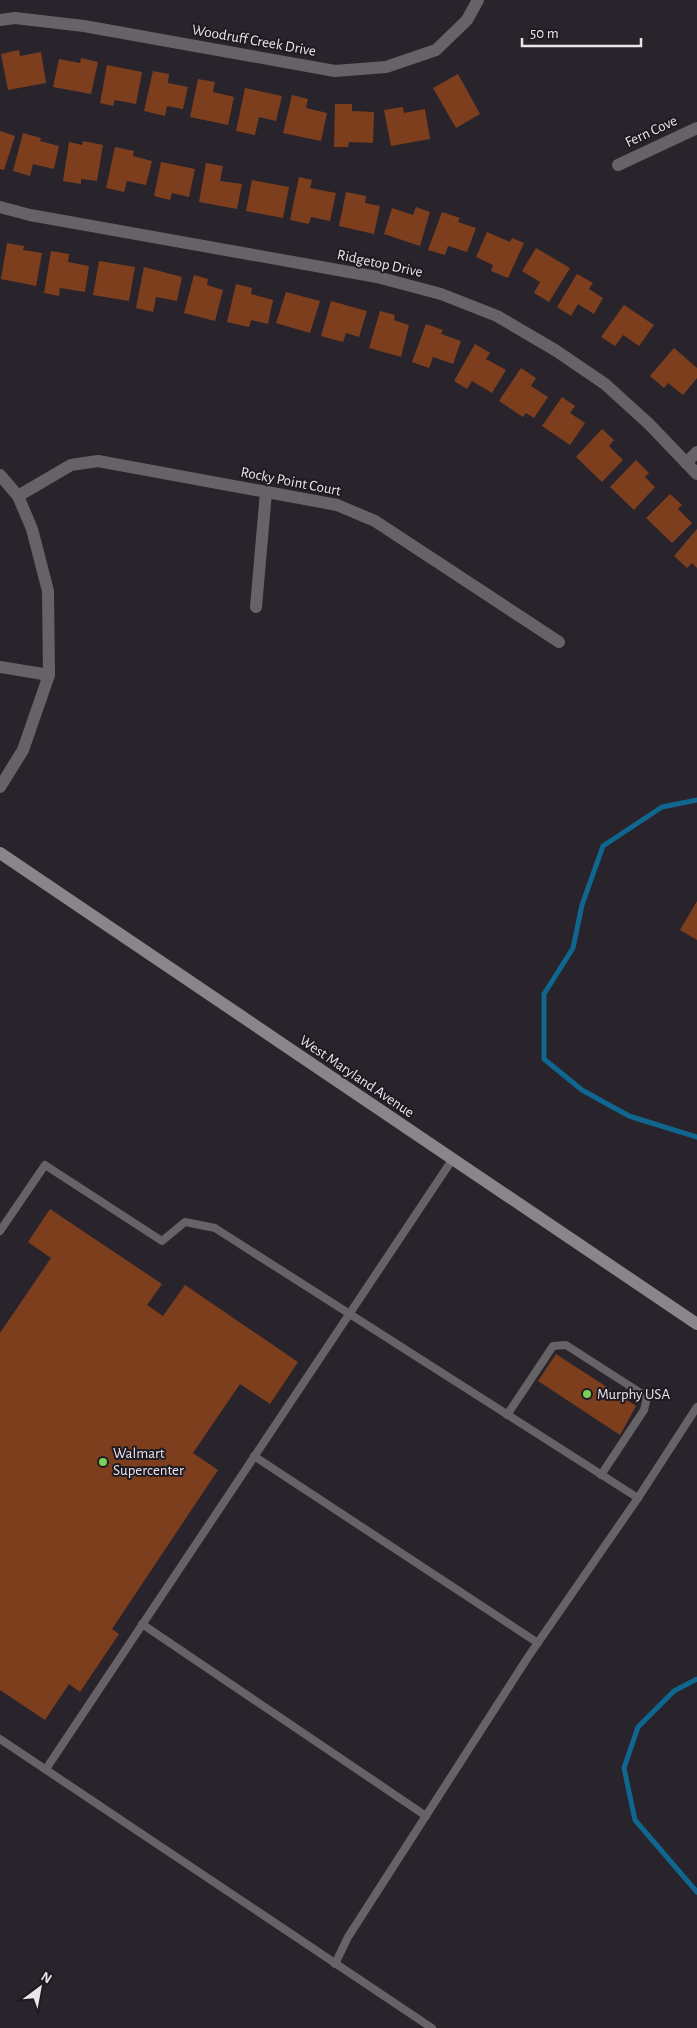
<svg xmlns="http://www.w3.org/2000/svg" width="697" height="2028" viewBox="0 0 697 2028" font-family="'Alegreya Sans',sans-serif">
<rect width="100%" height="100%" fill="#29242c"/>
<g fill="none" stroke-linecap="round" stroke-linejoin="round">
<g stroke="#0f668e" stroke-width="5">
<polyline points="697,800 662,807 603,846 582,905 573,948 544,994 544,1059 582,1090 629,1116 697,1137"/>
<polyline points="697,1679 674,1691 638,1727 624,1768 635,1820 697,1892"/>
</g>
</g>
<g fill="#7d3e1d">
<polygon points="19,50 20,56 41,52 46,83 8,90 1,54"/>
<polygon points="81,58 98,62 91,94 53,87 59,59 80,63"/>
<polygon points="107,65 142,72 136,104 115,100 113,106 100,103"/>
<polygon points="153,71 169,74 168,83 188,87 183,109 167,106 165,116 144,111"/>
<polygon points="458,74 480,114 456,128 433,88"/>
<polygon points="198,79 215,82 213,92 234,97 228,125 190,117"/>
<polygon points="245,88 282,96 276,121 259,117 255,135 236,131"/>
<polygon points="292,95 308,99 306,108 327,113 321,141 283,133"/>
<polygon points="335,104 352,104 352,111 374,112 373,143 349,142 348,147 334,147"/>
<polygon points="403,107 404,113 425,109 430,139 391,146 384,110"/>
<polygon points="0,131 15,136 4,170 0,169"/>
<polygon points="23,133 41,138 40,141 59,146 54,169 33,164 30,176 13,171"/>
<polygon points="83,141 103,145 97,181 81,179 81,184 63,181 69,142 82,145"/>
<polygon points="115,147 134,151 133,156 152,161 146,185 127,181 124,192 106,188"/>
<polygon points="161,162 195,169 189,197 172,193 170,200 154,196"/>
<polygon points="206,163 223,166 220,181 242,184 237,209 199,202"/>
<polygon points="299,177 312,180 310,188 336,193 330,221 311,217 309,224 290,220"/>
<polygon points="252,180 289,187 283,218 246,211"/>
<polygon points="346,192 366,196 365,203 380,206 374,234 339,226"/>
<polygon points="416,207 430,212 420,246 384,234 392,208 413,215"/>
<polygon points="442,212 460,218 458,222 476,228 467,252 448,246 445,255 428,250"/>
<polygon points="487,232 510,242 512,238 524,243 508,278 491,271 493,265 476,257"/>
<polygon points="7,243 24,246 23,250 42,253 36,286 1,279"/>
<polygon points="536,248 570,268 549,302 534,293 540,282 522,271"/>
<polygon points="51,251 69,254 68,262 89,266 85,292 60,288 59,296 44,293"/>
<polygon points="99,261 135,267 129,301 93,295"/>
<polygon points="144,267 182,277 177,301 156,297 153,312 136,308"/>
<polygon points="577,274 593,283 589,289 603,298 594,314 578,304 571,316 557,307"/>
<polygon points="194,275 208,279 207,285 223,290 215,321 184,313"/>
<polygon points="236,284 252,288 251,294 273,300 268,324 251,320 249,327 227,322"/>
<polygon points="286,292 320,301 310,333 276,323"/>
<polygon points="331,301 367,311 359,337 346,333 343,342 321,336"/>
<polygon points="624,305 654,325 639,346 623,335 615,346 601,337"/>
<polygon points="380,311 395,315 394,320 409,325 401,357 369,348"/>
<polygon points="426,324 443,330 441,334 461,341 453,364 433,357 429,368 412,362"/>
<polygon points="475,344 490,353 486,359 506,370 492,393 472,381 467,389 454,381"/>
<polygon points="674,348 697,368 697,378 683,395 668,383 664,388 650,376"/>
<polygon points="521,368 536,378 531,386 548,397 534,418 526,413 523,417 499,401"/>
<polygon points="562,397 575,406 570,413 585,423 570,445 542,426"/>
<polygon points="602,429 614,440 609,446 623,460 602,482 576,457"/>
<polygon points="636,460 649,473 645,477 655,487 634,510 610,487"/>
<polygon points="670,494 682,505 678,509 692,523 672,543 646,518"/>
<polygon points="697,529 697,568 692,563 687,568 674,556"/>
<polygon points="697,901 697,940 680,930"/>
<polygon points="50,1209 162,1284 147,1305 163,1316 185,1285 298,1362 270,1404 240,1384 193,1453 218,1470 112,1629 119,1634 80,1692 69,1684 45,1720 0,1690 0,1333 51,1258 28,1242"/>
<polygon points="556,1354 636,1406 620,1435 538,1381"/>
</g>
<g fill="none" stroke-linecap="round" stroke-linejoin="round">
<g stroke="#666367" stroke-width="8">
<polyline points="0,1231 45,1165 162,1241 185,1222 215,1228 638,1498"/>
<polyline points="507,1415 553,1346 566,1345 647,1397 644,1410 601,1475"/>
<polyline points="254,1456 538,1643"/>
<polyline points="142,1624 426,1816"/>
<polyline points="0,1739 432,2028"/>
<polyline points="46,1769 452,1160"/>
<polyline points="335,1964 348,1937 528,1657 638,1498 697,1407"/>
</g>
<g stroke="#666367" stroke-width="12">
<polyline points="0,20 15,18 84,26 335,71 386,67 436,50 467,20 478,0"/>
<polyline points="618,165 697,128"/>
<polyline points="0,207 30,215 377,277 441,294 497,316 555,350 605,384 649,424 697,474"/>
<polyline points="686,463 697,452"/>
<polyline points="0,475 18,496 32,529 48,591 49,675 23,750 0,787"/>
<polyline points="18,496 71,465 98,461 337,505 375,521 559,642"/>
<polyline points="256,607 266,492"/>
<polyline points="0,667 49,675"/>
</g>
<polyline stroke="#8a858b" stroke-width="12" points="0,853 697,1324"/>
</g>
<g fill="#7ad157" stroke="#1f1a22" stroke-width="2">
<circle cx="587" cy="1394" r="5"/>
<circle cx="103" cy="1462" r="5"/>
</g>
<g text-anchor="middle" stroke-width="4" stroke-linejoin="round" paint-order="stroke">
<g font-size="15" fill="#e9e5eb" stroke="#1f1a22">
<text transform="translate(254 40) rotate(10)" y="5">Woodruff Creek Drive</text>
<text transform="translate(651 131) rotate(-25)" y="5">Fern Cove</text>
<text transform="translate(380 263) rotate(12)" y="5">Ridgetop Drive</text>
<text transform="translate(291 481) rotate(11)" y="5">Rocky Point Court</text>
<text transform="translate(357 1076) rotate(34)" y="5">West Maryland Avenue</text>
</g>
<g font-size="15" fill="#e9e5eb" stroke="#1f1a22" text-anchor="start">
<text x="597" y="1399">Murphy USA</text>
<text x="113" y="1458">Walmart<tspan x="113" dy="17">Supercenter</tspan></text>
</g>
</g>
<g transform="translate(40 1988) rotate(32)" stroke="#1f1a22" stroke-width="4" paint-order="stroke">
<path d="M0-4L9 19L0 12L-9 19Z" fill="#e9e5eb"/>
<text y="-8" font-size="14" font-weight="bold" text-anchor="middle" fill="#e9e5eb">N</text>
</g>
<path d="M522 38v8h119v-8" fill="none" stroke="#e9e5eb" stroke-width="2.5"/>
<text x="530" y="38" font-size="15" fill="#e9e5eb" stroke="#1f1a22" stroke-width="4" paint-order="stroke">50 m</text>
</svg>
